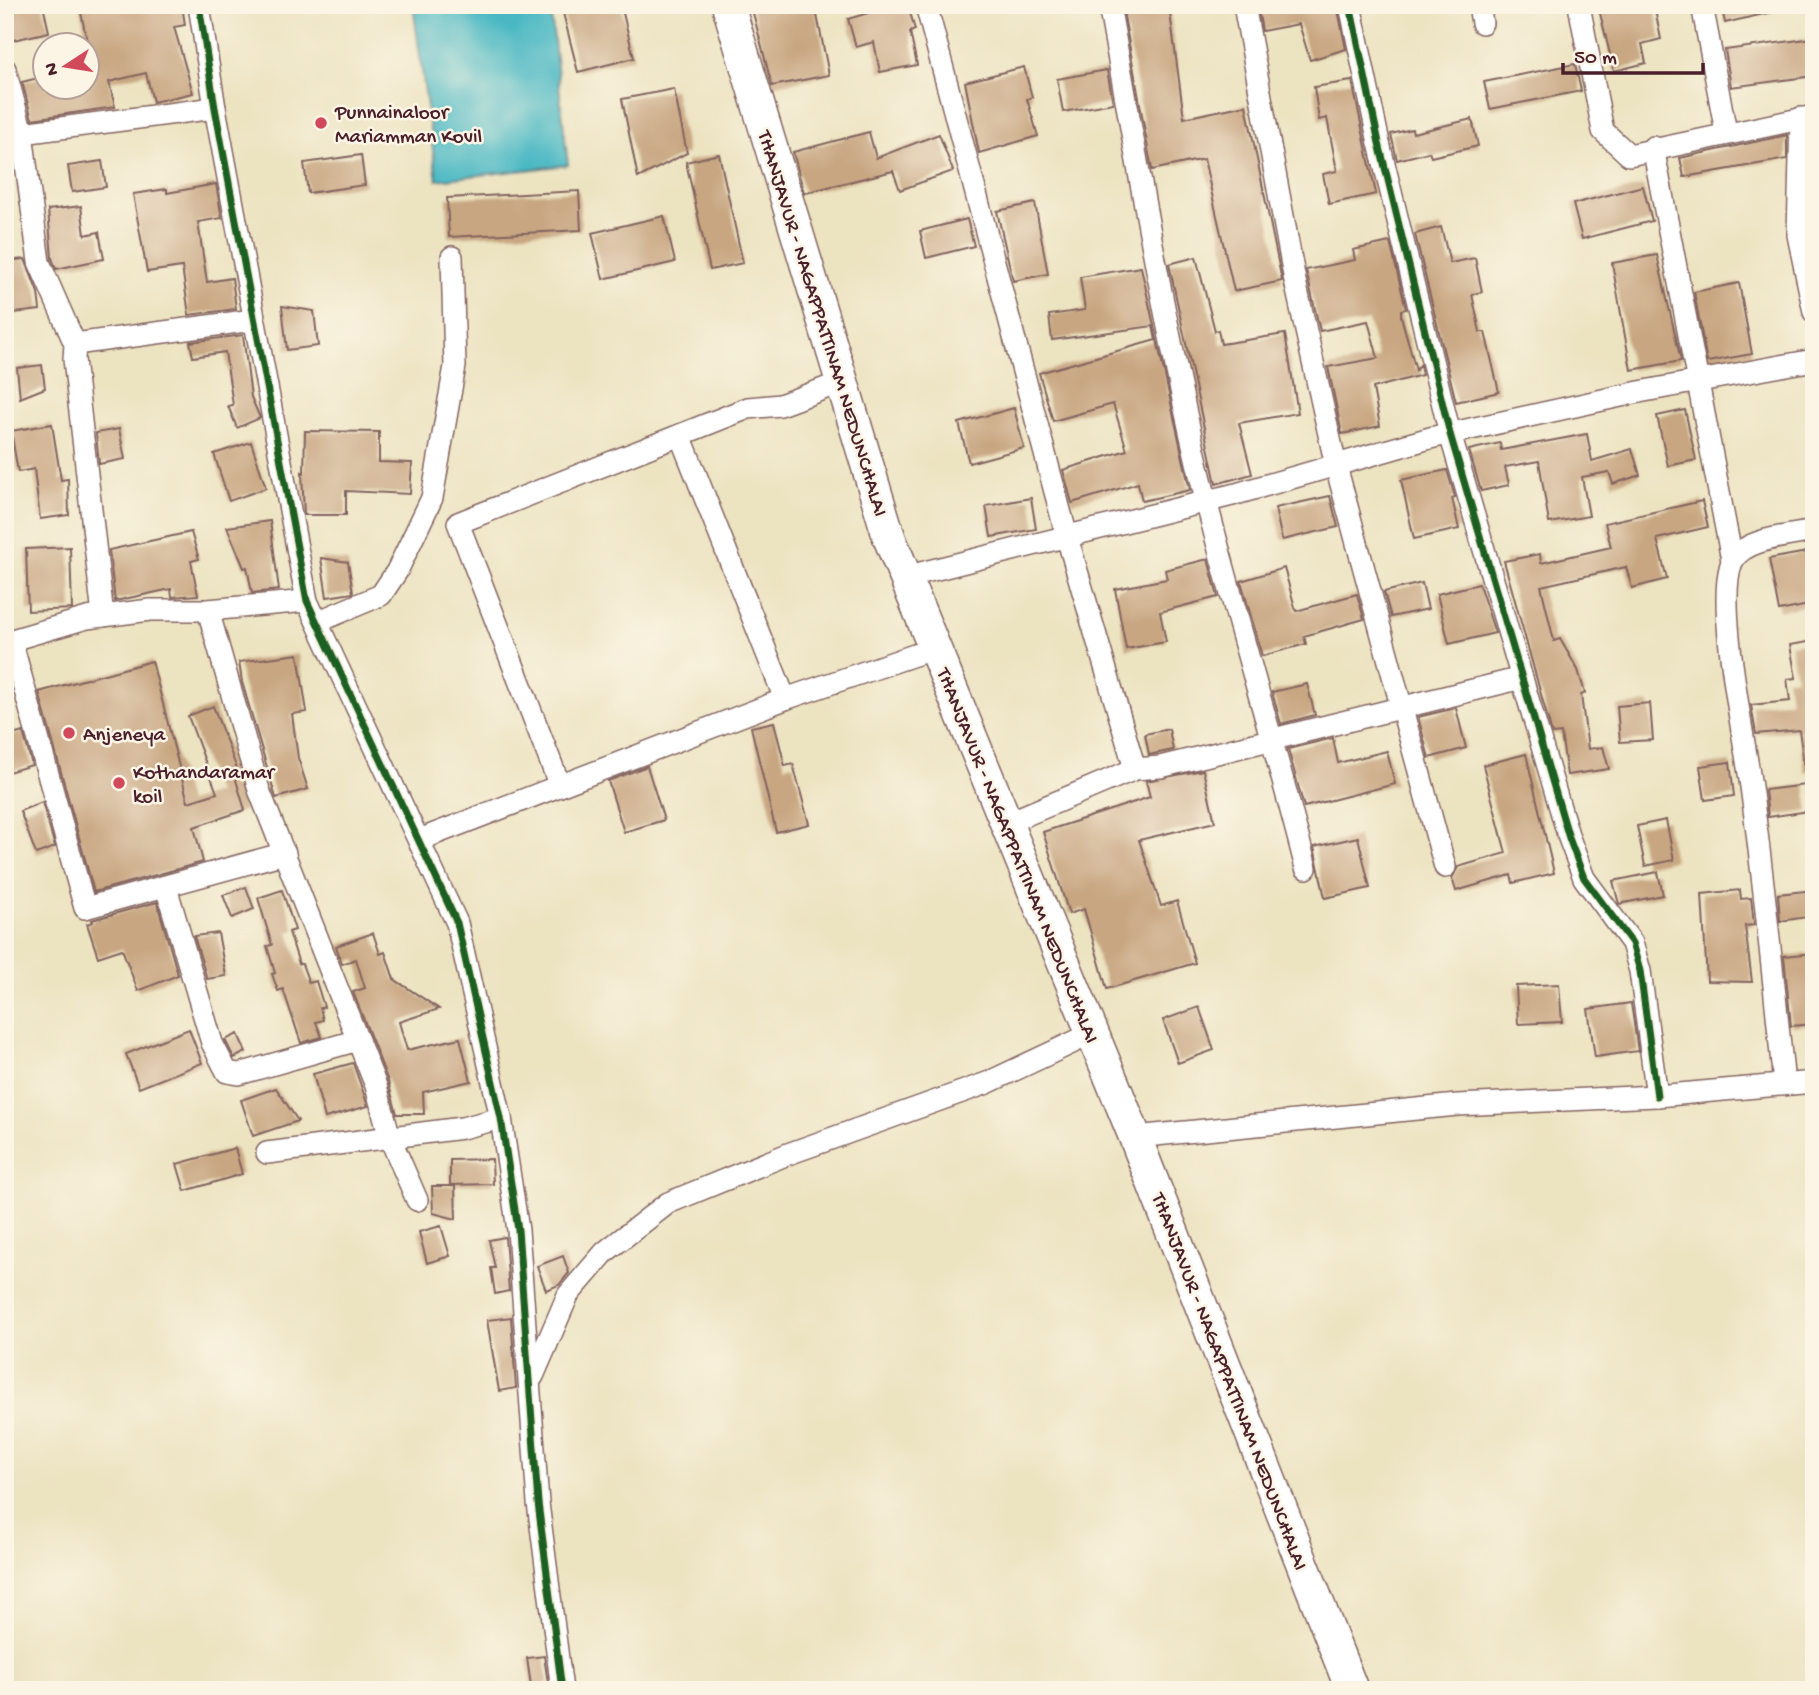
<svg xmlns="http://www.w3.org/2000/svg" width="1819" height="1695" viewBox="0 0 1819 1695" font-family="'Gochi Hand',sans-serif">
<rect width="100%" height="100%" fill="#fcf5e5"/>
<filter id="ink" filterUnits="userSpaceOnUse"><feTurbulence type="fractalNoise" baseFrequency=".0143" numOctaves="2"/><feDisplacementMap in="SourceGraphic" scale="14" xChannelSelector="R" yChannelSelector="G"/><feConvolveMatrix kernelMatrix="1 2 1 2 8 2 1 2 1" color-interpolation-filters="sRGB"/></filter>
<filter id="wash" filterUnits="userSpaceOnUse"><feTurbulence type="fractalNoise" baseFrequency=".00686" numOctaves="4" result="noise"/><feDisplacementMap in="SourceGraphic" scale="28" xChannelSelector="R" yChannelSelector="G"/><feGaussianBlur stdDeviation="1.57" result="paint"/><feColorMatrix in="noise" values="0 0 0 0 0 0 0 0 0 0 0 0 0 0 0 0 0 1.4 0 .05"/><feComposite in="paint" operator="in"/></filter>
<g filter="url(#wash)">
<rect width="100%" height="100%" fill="#ece3c1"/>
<polygon fill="#4ab8c3" stroke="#4a6c77" stroke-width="2" points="413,5 550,5 568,165 437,180"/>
<g id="blocks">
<g fill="#c8a681">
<polygon points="5,5 43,5 49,32 9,41"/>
<polygon points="93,5 182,5 185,25 174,27 193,93 153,102 146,73 109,82 115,107 32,119 22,82 46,76 46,88 88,88 88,46 80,8"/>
<polygon points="561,5 621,5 634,58 578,72"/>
<polygon points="751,5 815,5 829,75 772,86"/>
<polygon points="895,5 908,5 915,30 910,32 917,65 880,72 874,42 856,47 848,19"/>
<polygon points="1122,5 1169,5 1184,118 1246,105 1282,281 1234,291 1204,159 1152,170"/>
<polygon points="1276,5 1337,5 1346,49 1310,60 1299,24 1262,31 1258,9"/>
<polygon points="1598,5 1654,5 1661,39 1642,44 1646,63 1614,71"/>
<polygon points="1721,5 1776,5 1776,11 1725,23"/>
<polygon points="1814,38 1814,76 1731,87 1725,50"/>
<polygon points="1575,64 1581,91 1490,109 1484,82"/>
<polygon points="1024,67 1032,97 1027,99 1038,136 979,153 965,82"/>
<polygon points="1107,70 1113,103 1063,112 1057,79"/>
<polygon points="1352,81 1376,194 1329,204 1323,174 1337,171 1327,118 1319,120 1314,87"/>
<polygon points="674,89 687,153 638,178 622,99"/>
<polygon points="1472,119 1478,146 1431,157 1429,152 1397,160 1391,134 1412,129 1413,133"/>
<polygon points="869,132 876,158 939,134 953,171 900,190 893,171 804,193 793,152"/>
<polygon points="1787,135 1787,159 1684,177 1680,158"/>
<polygon points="719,154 743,263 710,270 686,162"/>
<polygon points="361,155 365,185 308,193 304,163"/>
<polygon points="102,161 106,187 72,192 68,166"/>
<polygon points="216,184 222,218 198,222 207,282 232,278 236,309 189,315 182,267 147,272 133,194 167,189 167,193"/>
<polygon points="1643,186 1652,221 1582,239 1573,204"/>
<polygon points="579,191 581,230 449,237 447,198"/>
<polygon points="1035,203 1048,274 1013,281 997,211"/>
<polygon points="81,206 85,235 99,232 104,259 56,269 52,258 48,210"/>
<polygon points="664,216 675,262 603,279 592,233"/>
<polygon points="967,219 974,246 926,258 920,231"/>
<polygon points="1441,227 1450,263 1475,258 1482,292 1472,294 1480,332 1485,332 1499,392 1456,402 1415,234"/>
<polygon points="1390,242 1406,309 1401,310 1401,316 1416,370 1420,365 1422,375 1373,388 1380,426 1342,434 1328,367 1378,358 1368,321 1320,331 1306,270 1355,260 1353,250"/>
<polygon points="1657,255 1681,361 1631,370 1612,263"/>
<polygon points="1196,257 1215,331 1218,330 1221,344 1285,334 1298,413 1239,423 1252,474 1216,484 1169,264"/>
<polygon points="25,259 38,293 40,310 5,314 5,261"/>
<polygon points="1141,267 1190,490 1142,501 1138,483 1072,503 1063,470 1127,450 1113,404 1053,421 1039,373 1156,340 1153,326 1052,340 1049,315 1085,310 1080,277"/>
<polygon points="1739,283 1752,354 1707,362 1694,292"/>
<polygon points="282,306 314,311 318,346 287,350"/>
<polygon points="243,335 251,397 260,418 237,428 228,406 233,405 225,352 193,357 190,342"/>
<polygon points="42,365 45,388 20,398 17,368"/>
<polygon points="1014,408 1024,448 969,463 959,423"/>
<polygon points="1685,410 1696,460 1668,466 1657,416"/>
<polygon points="52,424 61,480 68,479 69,515 40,519 34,469 18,472 11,431"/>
<polygon points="119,429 125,459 99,464 96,433"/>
<polygon points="305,431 379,432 379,462 412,463 410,494 346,491 346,515 304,515 302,472 304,473"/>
<polygon points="1587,434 1592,461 1632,449 1640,475 1613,484 1609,472 1582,477 1589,516 1549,523 1539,461 1505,467 1509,485 1481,491 1469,450 1500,443 1501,450"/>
<polygon points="251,442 266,488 229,501 214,454"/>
<polygon points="1447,470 1455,497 1452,498 1459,529 1414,539 1401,480"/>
<polygon points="1330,496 1338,527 1282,540 1275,508"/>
<polygon points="1031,498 1036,529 991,537 986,506"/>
<polygon points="1702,501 1708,527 1657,539 1667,579 1632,588 1626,567 1541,586 1554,641 1560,639 1578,670 1585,693 1581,695 1588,749 1603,747 1609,769 1567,775 1561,733 1552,734 1504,561 1540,554 1541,563 1611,547 1605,523"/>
<polygon points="270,521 279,590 252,593 247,567 244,568 227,527"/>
<polygon points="191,532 199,559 191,561 198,595 172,597 171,589 115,601 109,550"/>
<polygon points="70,547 72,609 28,611 26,549"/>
<polygon points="1807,552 1814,604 1779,611 1769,559"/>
<polygon points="321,558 348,562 353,593 327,597"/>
<polygon points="1208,559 1218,597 1160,612 1166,642 1126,649 1115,589 1167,579 1165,570"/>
<polygon points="1284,568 1296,611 1357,594 1364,619 1304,636 1306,644 1262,656 1241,581"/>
<polygon points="1422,583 1428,609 1391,617 1384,592"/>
<polygon points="1479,584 1495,633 1449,644 1437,594"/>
<polygon points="1814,641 1814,771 1805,772 1799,730 1756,734 1751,705 1790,701 1787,679 1796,678 1790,645"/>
<polygon points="298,654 307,712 292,714 298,758 308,789 276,798 242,682 239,662"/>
<polygon points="152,661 188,802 217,793 188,716 213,706 237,769 233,770 245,810 194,827 203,862 94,892 39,692"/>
<polygon points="1307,684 1315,715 1281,724 1272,692"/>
<polygon points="1650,703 1653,740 1620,742 1617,706"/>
<polygon points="1456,708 1466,748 1429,758 1418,717"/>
<polygon points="774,722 785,766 793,764 809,824 776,832 751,727"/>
<polygon points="1169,729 1173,750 1149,755 1145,734"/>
<polygon points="23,732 32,765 5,773 5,737"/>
<polygon points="1333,738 1338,763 1387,751 1395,784 1304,807 1288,749"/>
<polygon points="1526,754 1554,873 1513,883 1511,875 1456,891 1452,878 1458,867 1506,853 1483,765"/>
<polygon points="1730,762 1734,796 1705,800 1700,766"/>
<polygon points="647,766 664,820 624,832 608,781"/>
<polygon points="1203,770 1215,822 1139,840 1161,906 1177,901 1195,963 1107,989 1084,909 1069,914 1043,832 1150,797 1146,781"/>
<polygon points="1805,785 1809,811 1768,817 1765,790"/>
<polygon points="42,802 55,847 36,854 20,811"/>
<polygon points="1666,820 1674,860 1645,866 1637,826"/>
<polygon points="1358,837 1370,888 1325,898 1314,847"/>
<polygon points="1658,872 1663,895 1619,904 1613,881"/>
<polygon points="246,887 254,909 232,918 223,895"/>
<polygon points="282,890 295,930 289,932 299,964 302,964 309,983 316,981 324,1007 320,1008 323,1020 316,1022 322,1037 301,1043 283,989 278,991 272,974 275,973 267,946 272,945 258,898"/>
<polygon points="1740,890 1741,899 1751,898 1754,925 1745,926 1752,982 1707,981 1702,894"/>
<polygon points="1814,890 1814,916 1780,921 1778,894"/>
<polygon points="157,902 178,975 138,991 122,949 98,957 87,924 93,922 92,920"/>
<polygon points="218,933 226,976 207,979 194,936"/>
<polygon points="373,933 380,954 385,952 394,979 439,1009 399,1022 407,1050 460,1038 471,1081 423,1092 424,1114 397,1114 388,1081 353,992 365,988 356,959 342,964 336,946"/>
<polygon points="1814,953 1814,1024 1791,1026 1784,956"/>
<polygon points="1559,984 1562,1022 1518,1024 1516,986"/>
<polygon points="1631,1003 1638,1051 1595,1057 1588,1009"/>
<polygon points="1199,1007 1214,1050 1178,1063 1163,1020"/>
<polygon points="189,1029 202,1063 139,1088 126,1054"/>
<polygon points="238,1034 246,1052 234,1058 225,1040"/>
<polygon points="353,1063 368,1106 325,1118 313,1074"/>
<polygon points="276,1088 298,1121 253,1136 241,1100"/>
<polygon points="235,1148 242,1174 185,1191 177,1164"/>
<polygon points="492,1159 493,1184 450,1185 450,1160"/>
<polygon points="432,1186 455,1186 456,1219 433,1213"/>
<polygon points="441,1226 450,1256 427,1263 419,1232"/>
<polygon points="505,1237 509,1291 495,1294 491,1268 495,1268 489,1240"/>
<polygon points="563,1256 569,1273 559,1285 546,1290 537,1266"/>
<polygon points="511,1317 516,1388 499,1391 487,1320"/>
<polygon points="544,1656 548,1683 531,1686 527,1658"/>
</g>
</g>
</g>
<g filter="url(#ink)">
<use href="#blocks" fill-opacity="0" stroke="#836460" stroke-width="2"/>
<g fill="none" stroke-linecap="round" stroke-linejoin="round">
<g stroke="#836460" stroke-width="24">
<g id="minor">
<polyline points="199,5 215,108 307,601 457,923 501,1118 518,1230 538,1503 562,1690"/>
<polyline points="926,5 1067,537 1135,769"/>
<path d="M1109 5C1139 170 1166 337 1206 500 1237 623 1275 745 1306 868"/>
<polyline points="1244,5 1295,281 1336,466 1445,867"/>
<polyline points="1350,5 1379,143 1450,434 1569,838 1584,878 1632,943 1640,971 1657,1096"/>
<polyline points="1479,5 1482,23"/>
<polyline points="1579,5 1603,131 1629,155 1814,116"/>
<polyline points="1702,5 1726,132"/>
<polyline points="5,69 22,133 215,108"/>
<polyline points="1801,118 1798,235 1814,312"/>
<polyline points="22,133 39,262 75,344 74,359 103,616"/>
<polyline points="1653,147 1732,560"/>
<polyline points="75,344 253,320"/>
<polyline points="680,435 748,408 780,405 842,382"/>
<polyline points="905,577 1236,494 1430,438 1639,392 1814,360"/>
<polyline points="208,610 259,790 376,1086 390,1138 417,1200"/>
<polyline points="317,622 381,595 397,571 432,498 455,366 452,257"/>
<polyline points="11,640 85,908 285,853"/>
<polyline points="5,642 87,618 150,610 208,610 307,601"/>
<polyline points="560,786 458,523 680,435 785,699"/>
<polyline points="1007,823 1135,769 1160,767 1522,678"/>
<polyline points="419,840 785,699 935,648"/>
<polyline points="166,887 212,1043 227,1072 239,1074 358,1040"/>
<path d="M1784 1084C1774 987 1765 890 1752 794 1746 745 1715 602 1732 562 1743 538 1791 536 1814 531"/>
<polyline points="1135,1137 1457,1105 1657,1096 1814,1082"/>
<polyline points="267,1153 462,1128 501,1118"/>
<polyline points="533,1376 568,1295 605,1252 668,1203 788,1154 987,1083 1091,1034"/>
</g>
</g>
<g stroke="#836460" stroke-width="35">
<polyline id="highway" points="728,5 889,537 1135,1137 1352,1690"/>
</g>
<use href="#minor" stroke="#fff" stroke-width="21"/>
<use href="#highway" stroke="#fff" stroke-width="32"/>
<g stroke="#fcf5e5" stroke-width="11">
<g id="cycleway">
<polyline points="199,5 215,108 307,601 457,923 501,1118 518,1230 538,1503 562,1690"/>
<polyline points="1350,5 1379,143 1450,434 1569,838 1584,878 1632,943 1640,971 1657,1096"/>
</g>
</g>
<use href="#cycleway" stroke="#1b5e20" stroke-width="7"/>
</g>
</g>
<g fill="#d1495b" stroke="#fcf5e5" stroke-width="2.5">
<circle cx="321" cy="123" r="7"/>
<circle cx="69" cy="733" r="7"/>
<circle cx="119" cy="783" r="7"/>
</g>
<g text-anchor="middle" stroke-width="5" stroke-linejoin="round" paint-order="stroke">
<g font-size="21" fill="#4a1f2b" stroke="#fcf5e5" text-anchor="start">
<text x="335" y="118">Punnainaloor<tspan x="335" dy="24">Mariamman Kovil</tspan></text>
<text x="83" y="740">Anjeneya</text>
<text x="133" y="778">Kothandaramar<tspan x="133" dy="24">koil</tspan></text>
</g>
<g font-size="21" fill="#4a1f2b" stroke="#fcf5e5">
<text transform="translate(824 323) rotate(73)" y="7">THANJAVUR - NAGAPPATTINAM NEDUNCHALAI</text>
<text transform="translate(1019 855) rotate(68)" y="7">THANJAVUR - NAGAPPATTINAM NEDUNCHALAI</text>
<text transform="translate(1231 1381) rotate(69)" y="7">THANJAVUR - NAGAPPATTINAM NEDUNCHALAI</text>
</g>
</g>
<rect width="1819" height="1695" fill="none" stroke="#fcf5e5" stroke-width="28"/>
<g transform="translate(66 66) rotate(258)"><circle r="33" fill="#fcf5e5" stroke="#b59f9b" stroke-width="2"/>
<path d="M0-5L12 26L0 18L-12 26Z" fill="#d1495b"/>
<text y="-10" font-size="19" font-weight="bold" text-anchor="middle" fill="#4a1f2b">N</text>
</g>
<path d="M1563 63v10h140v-10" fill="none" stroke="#4a1f2b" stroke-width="3.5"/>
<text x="1574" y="63" font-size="21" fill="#4a1f2b" stroke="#fcf5e5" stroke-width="5" paint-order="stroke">50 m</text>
</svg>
